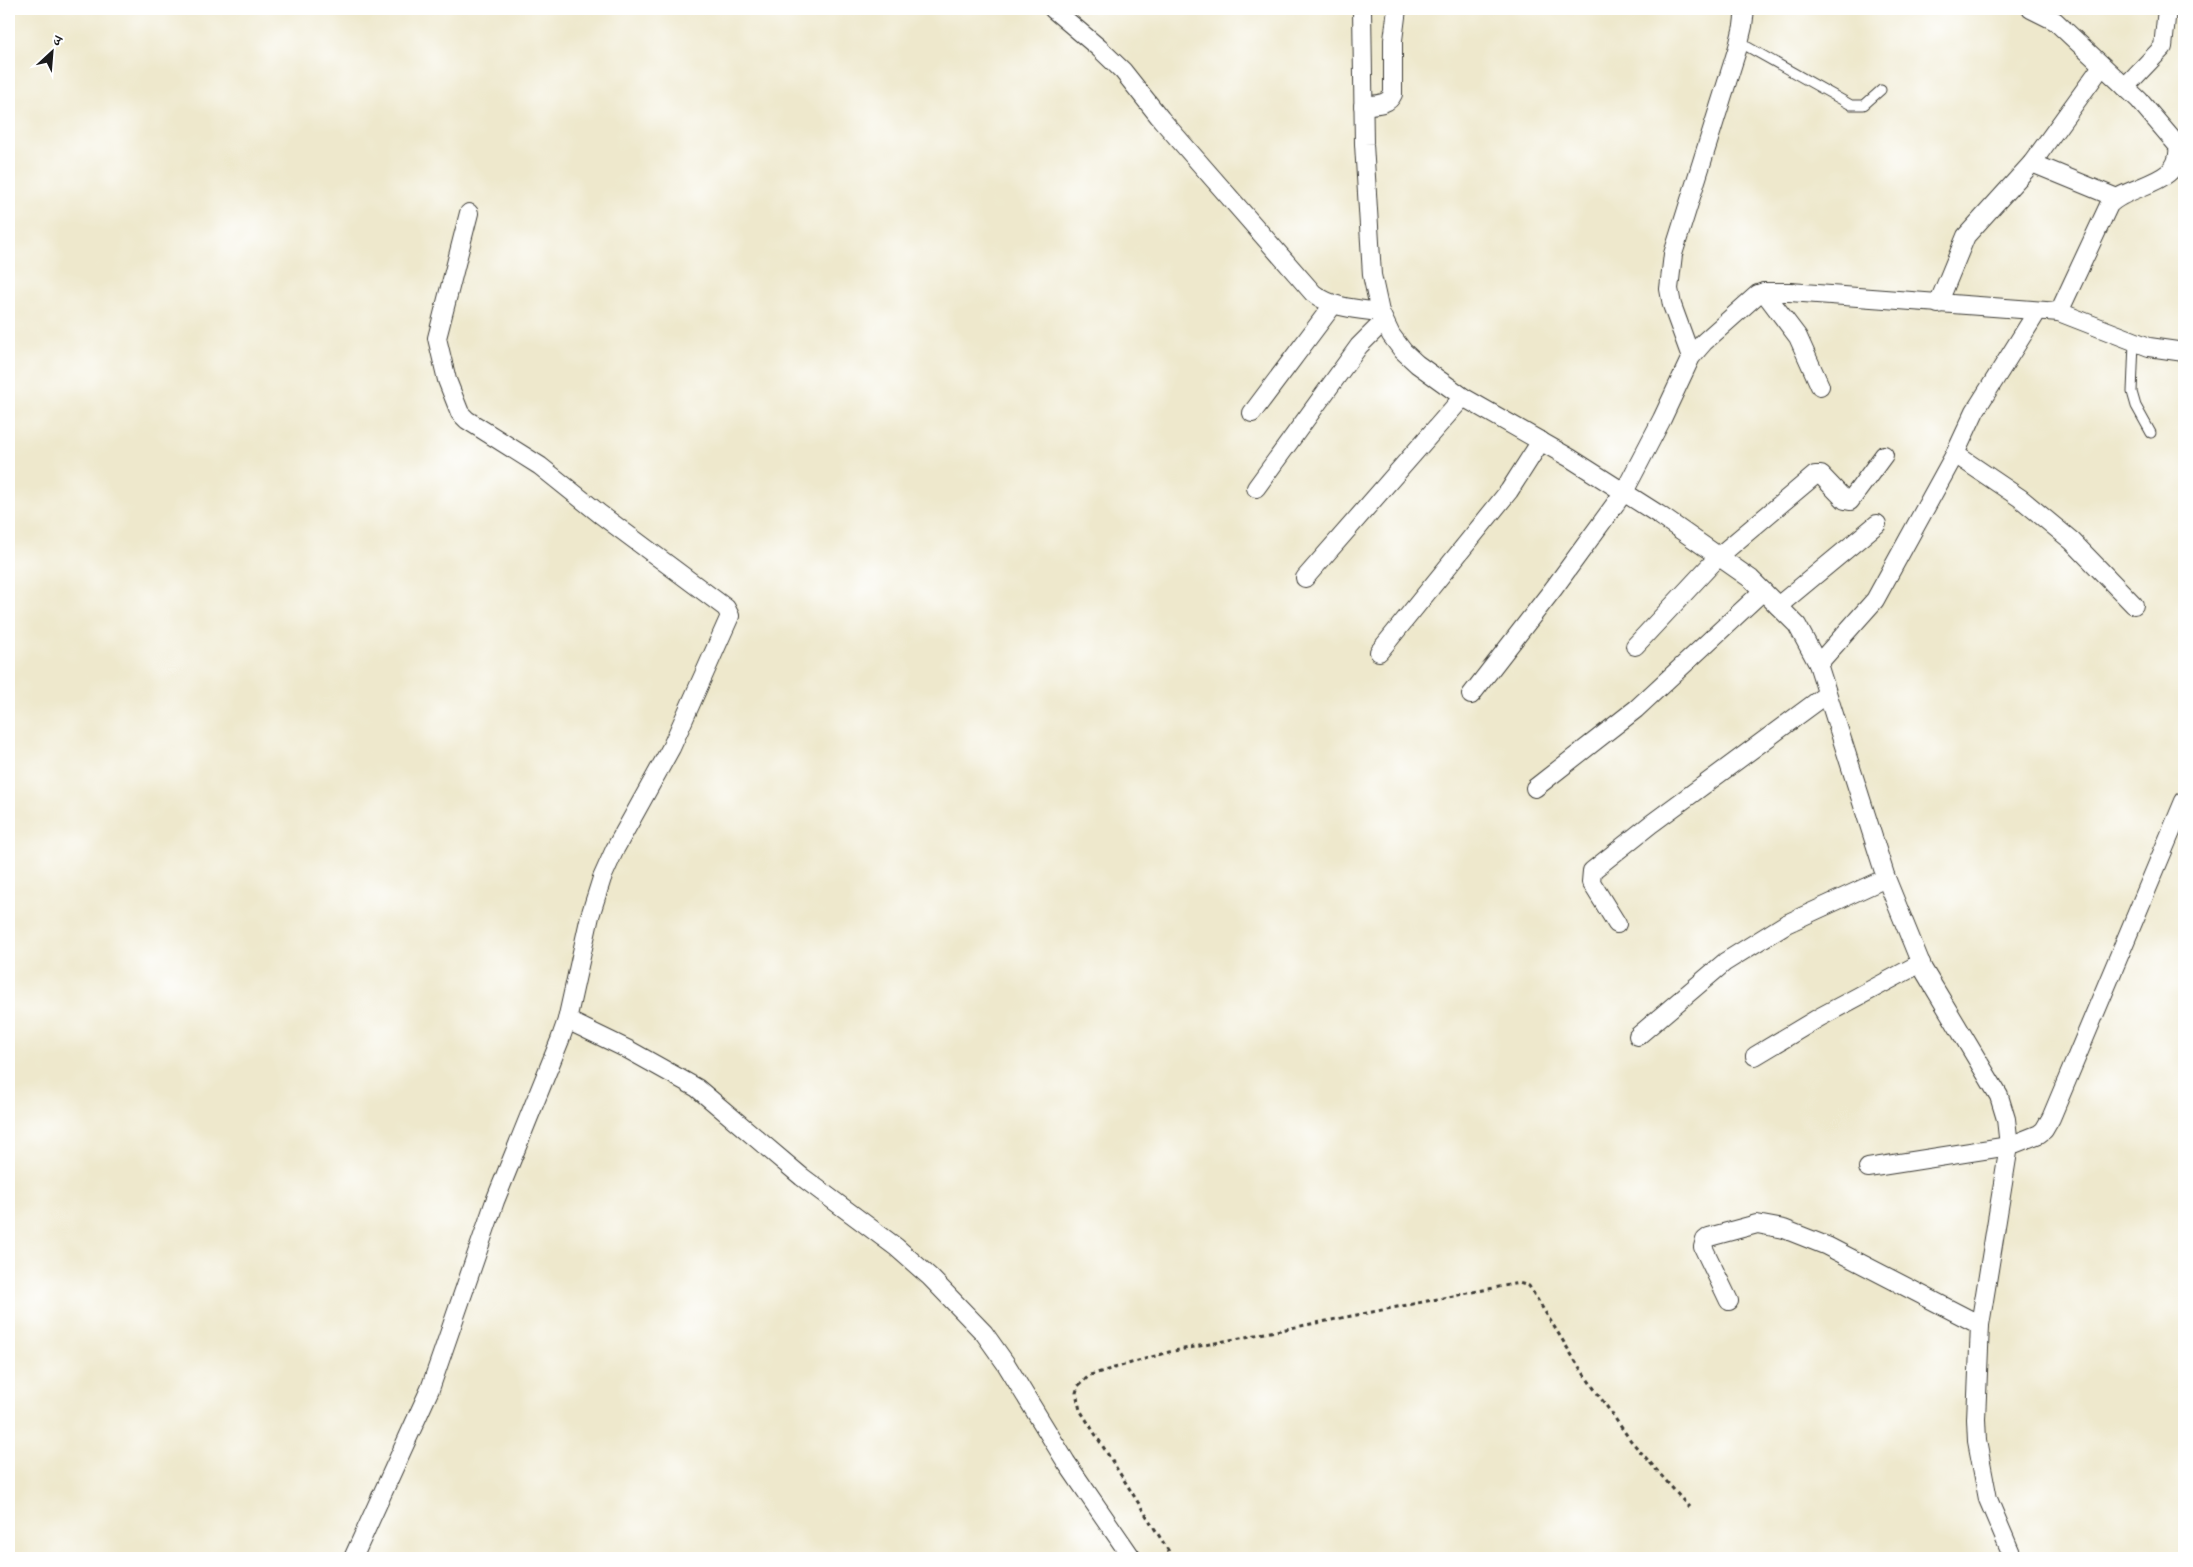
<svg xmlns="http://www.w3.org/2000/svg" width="2193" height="1567" viewBox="0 0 2193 1567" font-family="'Sorts Mill Goudy','Noto Serif Devanagari',serif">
<rect width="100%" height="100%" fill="#fff"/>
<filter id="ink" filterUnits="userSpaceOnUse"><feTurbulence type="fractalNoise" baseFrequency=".02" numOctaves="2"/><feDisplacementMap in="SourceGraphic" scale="10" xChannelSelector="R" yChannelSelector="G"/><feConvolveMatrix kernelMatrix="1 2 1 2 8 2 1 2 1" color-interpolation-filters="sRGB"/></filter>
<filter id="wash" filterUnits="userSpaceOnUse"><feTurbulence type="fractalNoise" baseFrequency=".0096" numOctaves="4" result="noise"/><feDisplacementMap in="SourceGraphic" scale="20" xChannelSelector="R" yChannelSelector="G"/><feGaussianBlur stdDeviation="1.12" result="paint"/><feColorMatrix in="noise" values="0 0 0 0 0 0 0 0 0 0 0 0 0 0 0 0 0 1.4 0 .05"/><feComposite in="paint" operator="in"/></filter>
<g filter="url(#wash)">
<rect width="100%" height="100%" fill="#eee8cc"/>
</g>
<g filter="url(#ink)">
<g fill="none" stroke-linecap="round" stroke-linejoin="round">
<g stroke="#3c3b36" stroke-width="11">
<g id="service">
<polyline points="1739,42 1851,105 1864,105 1881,90"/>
<polyline points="2134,342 2132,392 2136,406 2151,433"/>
</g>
</g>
<g stroke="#3c3b36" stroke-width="20">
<g id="minor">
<path d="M1053 9 1099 48 1123 71 1161 119 1313 293C1332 308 1356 309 1380 312"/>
<polyline points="1362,9 1364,144 1372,275 1380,312 1391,335 1403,351 1417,364 1463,397 1570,458 1658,514 1751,579 1797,625 1818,664 1886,878 1923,969 1999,1096 2006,1119 2009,1146 1980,1325 1976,1419 1977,1441 1988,1499 2013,1558"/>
<path d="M2031 9 2055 21 2139 100 2178 146C2183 186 2129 183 2109 205L2059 312"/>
<polyline points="2125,87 2163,47 2167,9"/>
<path d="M1363 106C1374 104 1388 106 1393 94V40L1397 9"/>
<polyline points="2032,163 2117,198"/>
<polyline points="1764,292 1798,337 1820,386"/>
<polyline points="1938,304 1966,236 2032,163 2102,66"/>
<polyline points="1691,357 1672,305 1669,289 1673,254 1738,47 1743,26 1745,9"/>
<polyline points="1252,413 1333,305"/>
<polyline points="1955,454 2020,498 2072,541 2134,605"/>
<polyline points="1256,488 1359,346 1384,321"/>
<polyline points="1305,578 1463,397"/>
<polyline points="1778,606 1877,524"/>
<polyline points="1635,646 1719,556 1815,475 1821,475 1845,500 1850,501 1884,455"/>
<polyline points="1379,652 1509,491 1541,441"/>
<polyline points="1818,664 1875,600 1955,454 1975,411 2037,312"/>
<polyline points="1471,695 1554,588 1624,492 1662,419 1691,357 1704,342 1758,294 1764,292 1790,292 2059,312 2149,347 2184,352"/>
<polyline points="1535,788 1636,709 1763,591"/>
<polyline points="1617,924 1591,882 1592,871 1651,824 1827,694"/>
<polyline points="567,1020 629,1050 697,1088 802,1177 896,1247 930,1277 984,1333 1006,1364 1066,1462 1132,1558"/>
<polyline points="1638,1036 1725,962 1786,924 1886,878"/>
<polyline points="1755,1056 1820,1017 1921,963"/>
<polyline points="1868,1168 2009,1146 2039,1134 2044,1130 2051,1118 2184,801"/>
<polyline points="1729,1301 1703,1247 1705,1240 1709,1237 1757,1224 1784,1229 1827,1246 1980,1325"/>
<polyline points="353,1558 430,1389 495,1201 560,1040 567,1020 590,916 602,878 615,849 671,748 730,616 726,608 600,514 540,466 467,420 460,413 447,380 437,338 469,213"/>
</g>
</g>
<polyline stroke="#3c3b36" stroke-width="3" stroke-dasharray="4 4" stroke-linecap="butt" points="1173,1558 1080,1410 1076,1393 1078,1386 1090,1375 1169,1352 1519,1283 1529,1286 1581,1370 1631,1441 1689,1507"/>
<use href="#service" stroke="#fff" stroke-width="9"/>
<use href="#minor" stroke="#fff" stroke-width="18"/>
</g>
</g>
<rect width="2193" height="1567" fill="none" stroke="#fff" stroke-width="30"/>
<g transform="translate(52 52) rotate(26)" stroke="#ffffff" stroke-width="4" paint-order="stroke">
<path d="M0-4L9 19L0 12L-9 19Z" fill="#1c1c1c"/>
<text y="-8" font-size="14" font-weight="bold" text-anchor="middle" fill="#1c1c1c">उ</text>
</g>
</svg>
